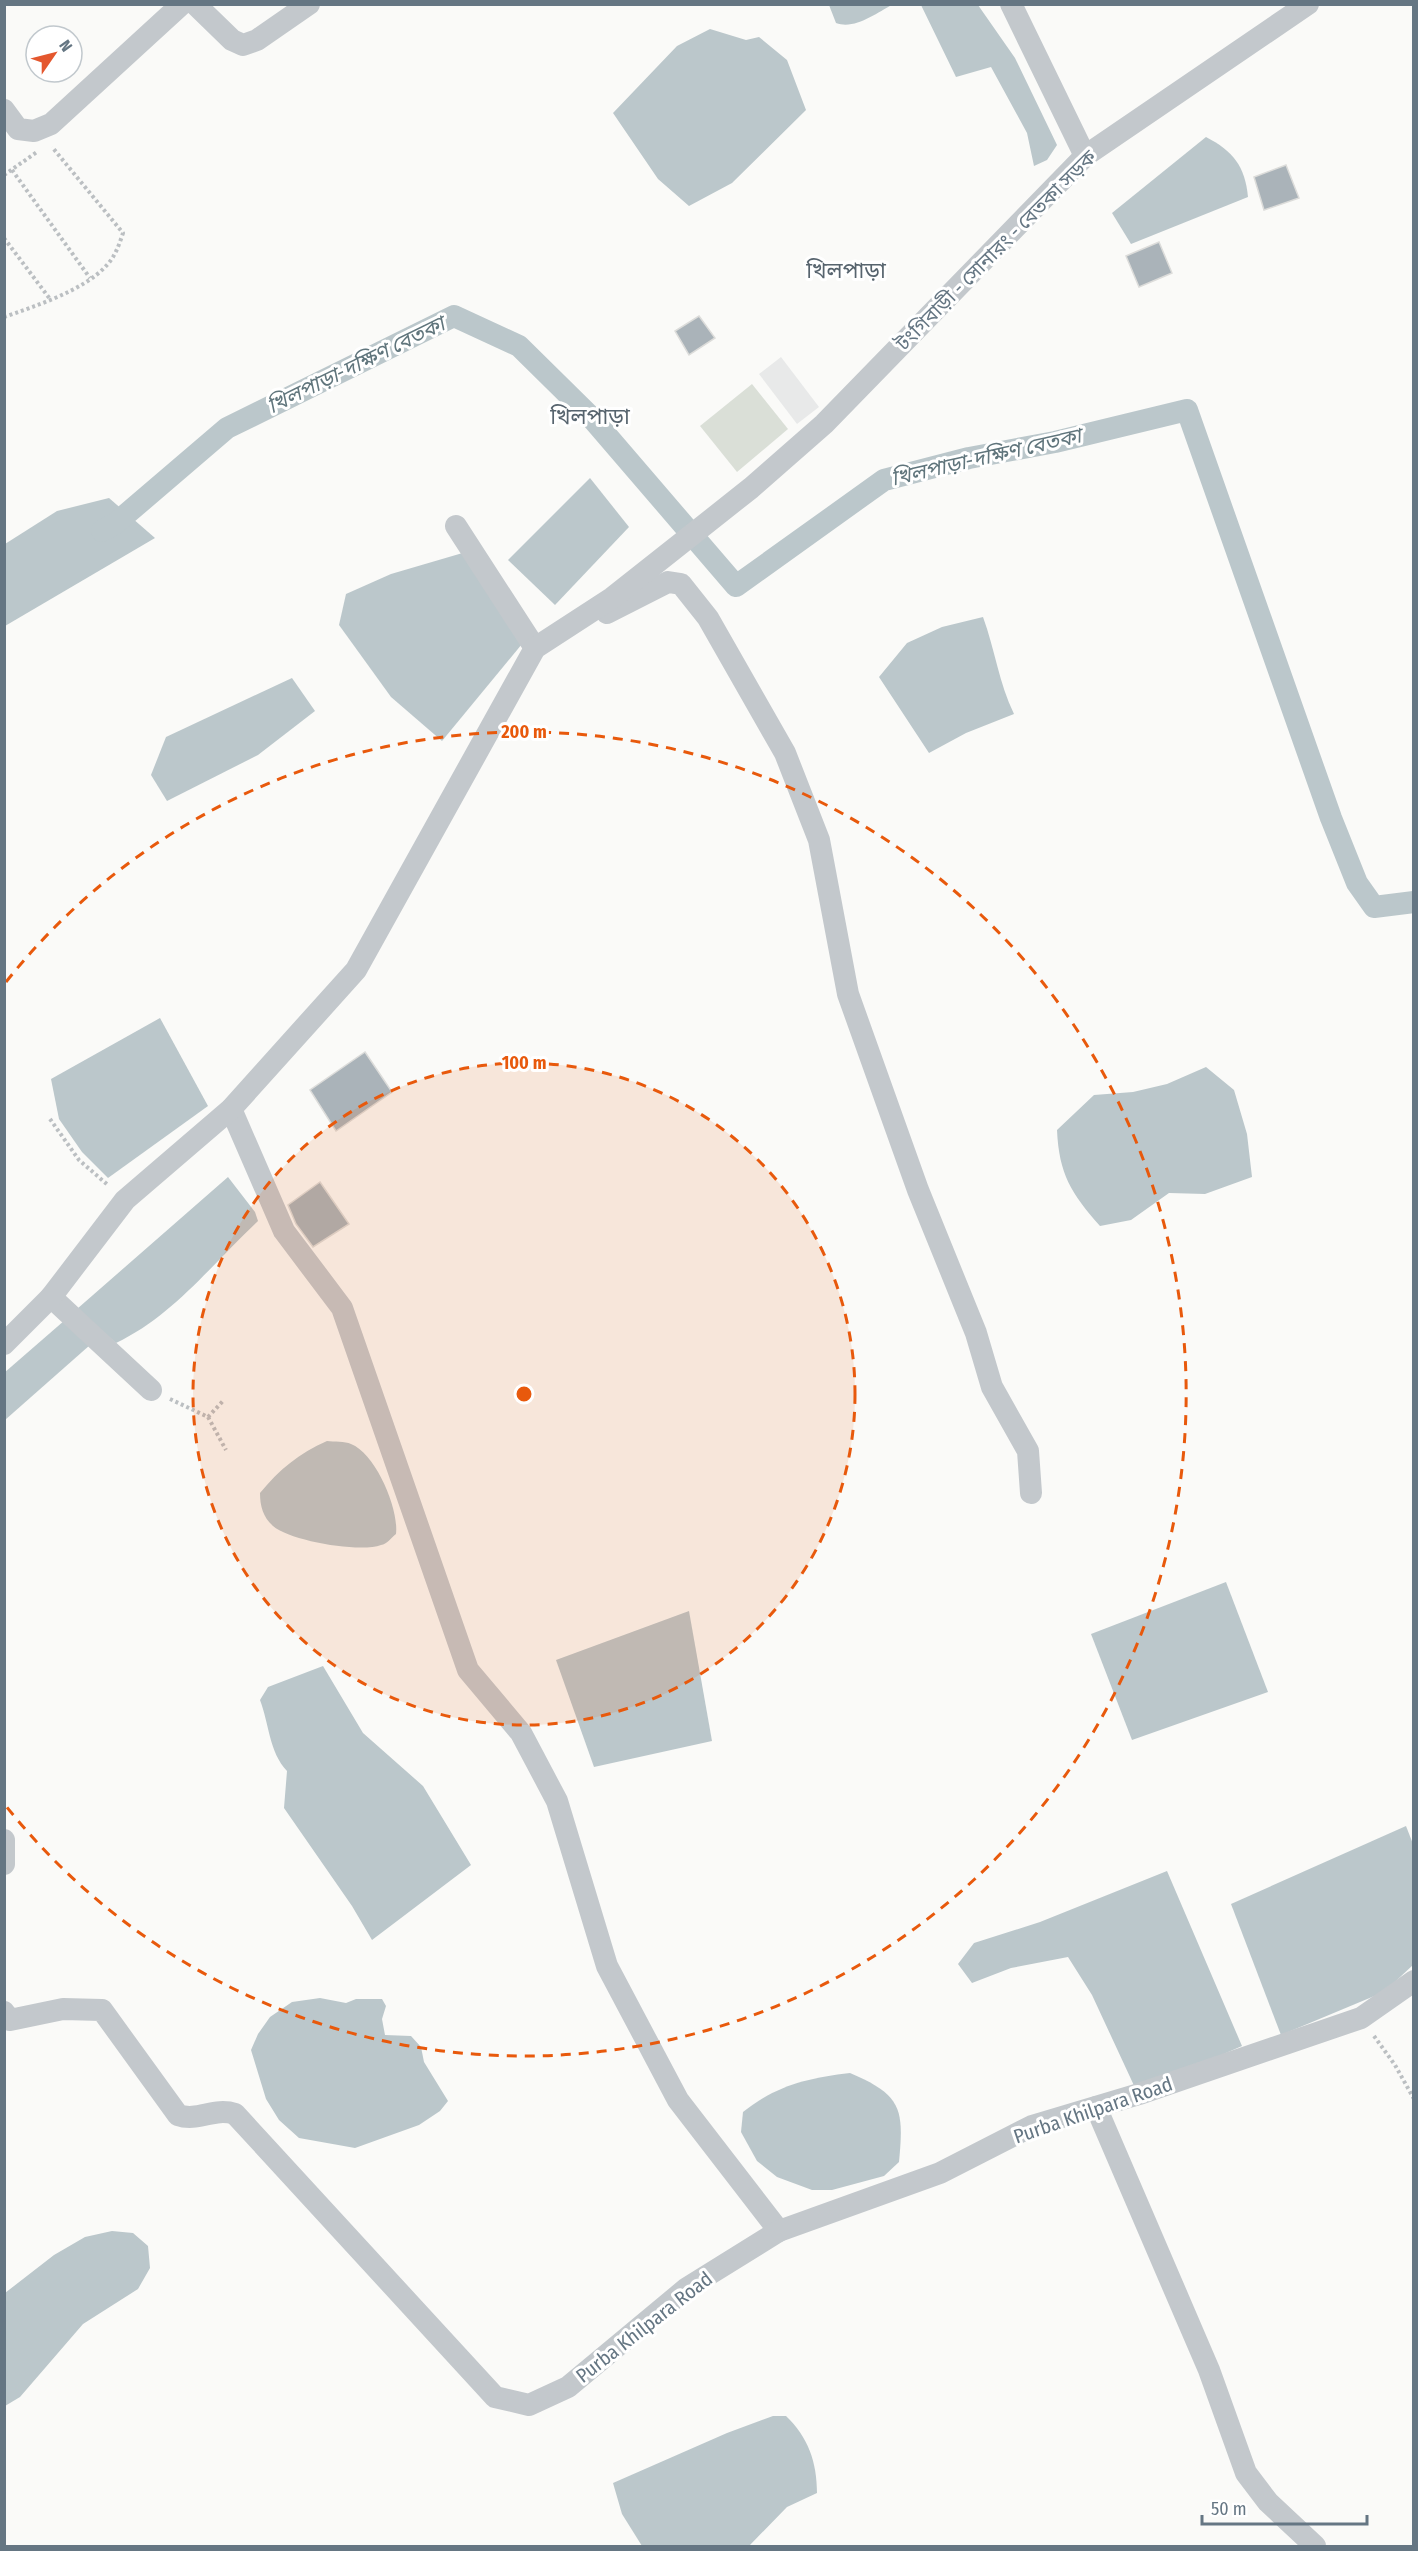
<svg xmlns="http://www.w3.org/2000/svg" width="1418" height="2551" viewBox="0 0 1418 2551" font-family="'Fira Sans Condensed','Noto Sans Bengali',sans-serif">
<rect width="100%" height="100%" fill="#fafaf8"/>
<polygon fill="#e8e9e9" points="781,357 819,407 797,424 759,374"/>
<polygon fill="#dadfd7" points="752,384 788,429 737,472 700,426"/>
<g fill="#bbc7cb">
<path d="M829 5V4L892 5C876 13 855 30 836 23Z"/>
<polygon points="921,5 978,5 1015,58 1057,145 1047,160 1034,166 1027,133 991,67 956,77"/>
<polygon points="710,29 746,40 759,37 787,60 806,110 732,183 689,206 658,179 613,113 677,46"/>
<path d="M1206 137C1233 151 1245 166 1248 197L1131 244 1112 213Z"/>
<polygon points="590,478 629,527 555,605 508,560"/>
<polygon points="109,498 155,538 5,626 5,544 57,511"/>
<polygon points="466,552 522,644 442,741 391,697 339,625 346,594 391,574"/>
<path d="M983 617C995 650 999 683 1014 714L966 733 929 753 879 677 907 643 942 627Z"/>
<polygon points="292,678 315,711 258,755 167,801 151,775 166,737"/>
<polygon points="160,1018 208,1106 108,1178 82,1152 59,1119 51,1079"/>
<path d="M1206 1067 1234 1090 1247 1134 1252 1177 1205 1194 1169 1193 1131 1220 1100 1226C1071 1193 1059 1174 1057 1130L1094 1095 1133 1092 1167 1084Z"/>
<path d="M228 1177 255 1212 258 1221C212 1264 173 1316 116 1343L77 1309Z"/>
<polygon points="65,1320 90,1345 5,1420 4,1373"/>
<path d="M327 1441C334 1442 345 1441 351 1444 376 1454 399 1509 396 1534 391 1538 387 1544 381 1545 360 1553 290 1541 273 1526 263 1517 260 1506 260 1493 279 1470 299 1453 327 1441Z"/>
<polygon points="1226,1582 1268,1692 1132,1740 1091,1634"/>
<polygon points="689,1611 712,1741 594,1767 556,1660"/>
<path d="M323 1666 363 1733 423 1786 471 1865 372 1940 352 1906 284 1808 287 1771C269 1752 269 1723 260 1700L268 1687Z"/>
<polygon points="1406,1826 1413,1844 1413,1965 1384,1992 1281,2035 1231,1904"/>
<polygon points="1167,1871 1242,2046 1137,2092 1092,1995 1068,1957 1011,1968 972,1983 958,1964 974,1943 1040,1922"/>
<polygon points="320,1998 346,2003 356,1999 382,1999 386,2006 382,2019 385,2035 411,2036 421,2047 424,2062 448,2101 440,2111 419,2125 355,2148 299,2138 279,2120 266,2099 251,2050 258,2034 270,2017 292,2002"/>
<path d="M850 2073C902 2095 904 2109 899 2162L884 2176 832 2190H812L777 2177 757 2161 741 2132 743 2112C777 2085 808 2078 850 2073Z"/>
<polygon points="112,2231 133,2233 148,2246 150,2268 138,2289 83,2324 20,2397 5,2406 5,2293 54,2255 85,2237"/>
<path d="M773 2416H786C808 2437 817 2462 817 2493L787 2507 749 2546H642L622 2514 613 2483 727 2433Z"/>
</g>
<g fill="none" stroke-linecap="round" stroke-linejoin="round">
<polyline stroke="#bbc7cb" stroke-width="22" points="102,531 116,523 227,428 454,316 519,346 590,416 736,586 884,480 969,458 1055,442 1187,410 1331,818 1357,883 1374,907 1414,902"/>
</g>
<g fill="#aab3b9" stroke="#dcdcda" stroke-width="1.5">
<polygon points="1286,165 1299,198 1264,210 1254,177"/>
<polygon points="1159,242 1172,273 1139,287 1126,256"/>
<polygon points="699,316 715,338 689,355 675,331"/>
<polygon points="365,1052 392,1092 336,1131 310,1090"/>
<polygon points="320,1182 349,1224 313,1247 296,1224 288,1205"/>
</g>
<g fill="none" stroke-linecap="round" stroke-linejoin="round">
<g stroke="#bbbfc2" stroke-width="4" stroke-dasharray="3 3" stroke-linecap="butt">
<polyline points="12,170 90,278"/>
<polyline points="4,175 37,152"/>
<polyline points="4,238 50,299"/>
<path d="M4 317C35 306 83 291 106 266 115 257 119 245 123 233L52 147"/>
<polyline points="50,1119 79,1160 109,1186"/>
<polyline points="170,1399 208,1417 223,1401"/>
<polyline points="208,1417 226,1450"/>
<polyline points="1374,2036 1395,2065 1414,2099"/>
</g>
<g stroke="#c3c8cc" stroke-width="22">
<polyline points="195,4 232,40 243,45 257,40 309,4"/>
<polyline points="1011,4 1085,156"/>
<polyline points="4,110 18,129 34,131 51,124 182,4"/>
<polyline points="456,526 535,648"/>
<polyline points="607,613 668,582 681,584 708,618 785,753 819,840 848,994 918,1190 976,1333 992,1387 1028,1451 1031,1493"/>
<polyline points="231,1109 284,1231 342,1308 468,1670 521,1733 557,1801 607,1966 678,2100 779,2231"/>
<polyline points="51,1297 151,1390"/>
<polyline points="4,1344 51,1297 125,1200 231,1109 356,970 535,648 612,598 751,488 824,424 1085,156 1308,4"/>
<polyline points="4,1840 4,1864"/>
<path d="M4 2012 10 2020 63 2009 102 2010 178 2115C198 2122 214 2107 235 2114L495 2397 529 2405 568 2387 687 2288 779 2231 940 2173 1032 2126 1139 2094 1361 2018 1414 1981"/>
<polyline points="1096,2107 1209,2370 1246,2473 1268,2502 1315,2546"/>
</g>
</g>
<circle cx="524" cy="1394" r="331" fill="#e8590c" fill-opacity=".12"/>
<g fill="none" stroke="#e8590c" stroke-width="3" stroke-dasharray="10 8">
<circle cx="524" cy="1394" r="331"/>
<path d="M6 982A662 662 0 1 1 6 1806"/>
</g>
<g text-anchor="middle" stroke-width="6" stroke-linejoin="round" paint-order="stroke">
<g font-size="20" fill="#657683" stroke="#fff">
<text transform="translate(996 250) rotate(-45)" y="7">টংগিবাড়ী - সোনারং - বেতকা সড়ক</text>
<text transform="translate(1093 2110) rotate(-19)" y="7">Purba Khilpara Road</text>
<text transform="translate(644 2327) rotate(-38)" y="7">Purba Khilpara Road</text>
</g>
<g font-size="21" font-style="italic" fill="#60757c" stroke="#fff">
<text transform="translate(356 365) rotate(-26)" y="7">খিলপাড়া-দক্ষিণ বেতকা</text>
<text transform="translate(986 457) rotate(-13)" y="7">খিলপাড়া-দক্ষিণ বেতকা</text>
</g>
<g font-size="22" fill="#57646e" stroke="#fff">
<text x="846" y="278">খিলপাড়া</text>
<text x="590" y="424">খিলপাড়া</text>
</g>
</g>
<circle cx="524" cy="1394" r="9" fill="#e8590c" stroke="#fff" stroke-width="3"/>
<g font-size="18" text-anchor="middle" font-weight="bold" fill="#e8590c" stroke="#fff" stroke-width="6" stroke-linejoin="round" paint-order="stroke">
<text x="524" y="738">200 m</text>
<text x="524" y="1069">100 m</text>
</g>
<rect width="1418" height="2551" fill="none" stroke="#657683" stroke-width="12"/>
<g transform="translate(54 54) rotate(55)"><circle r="28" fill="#ffffff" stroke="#c1c8cd" stroke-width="1.5"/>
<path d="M0-4.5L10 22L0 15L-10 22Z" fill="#e4572e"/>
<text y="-9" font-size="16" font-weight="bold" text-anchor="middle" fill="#657683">N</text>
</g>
<path d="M1202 2515v9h165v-9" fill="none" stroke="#657683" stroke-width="3"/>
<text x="1211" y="2515" font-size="18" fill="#657683" stroke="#ffffff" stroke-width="4.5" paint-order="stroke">50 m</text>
</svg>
